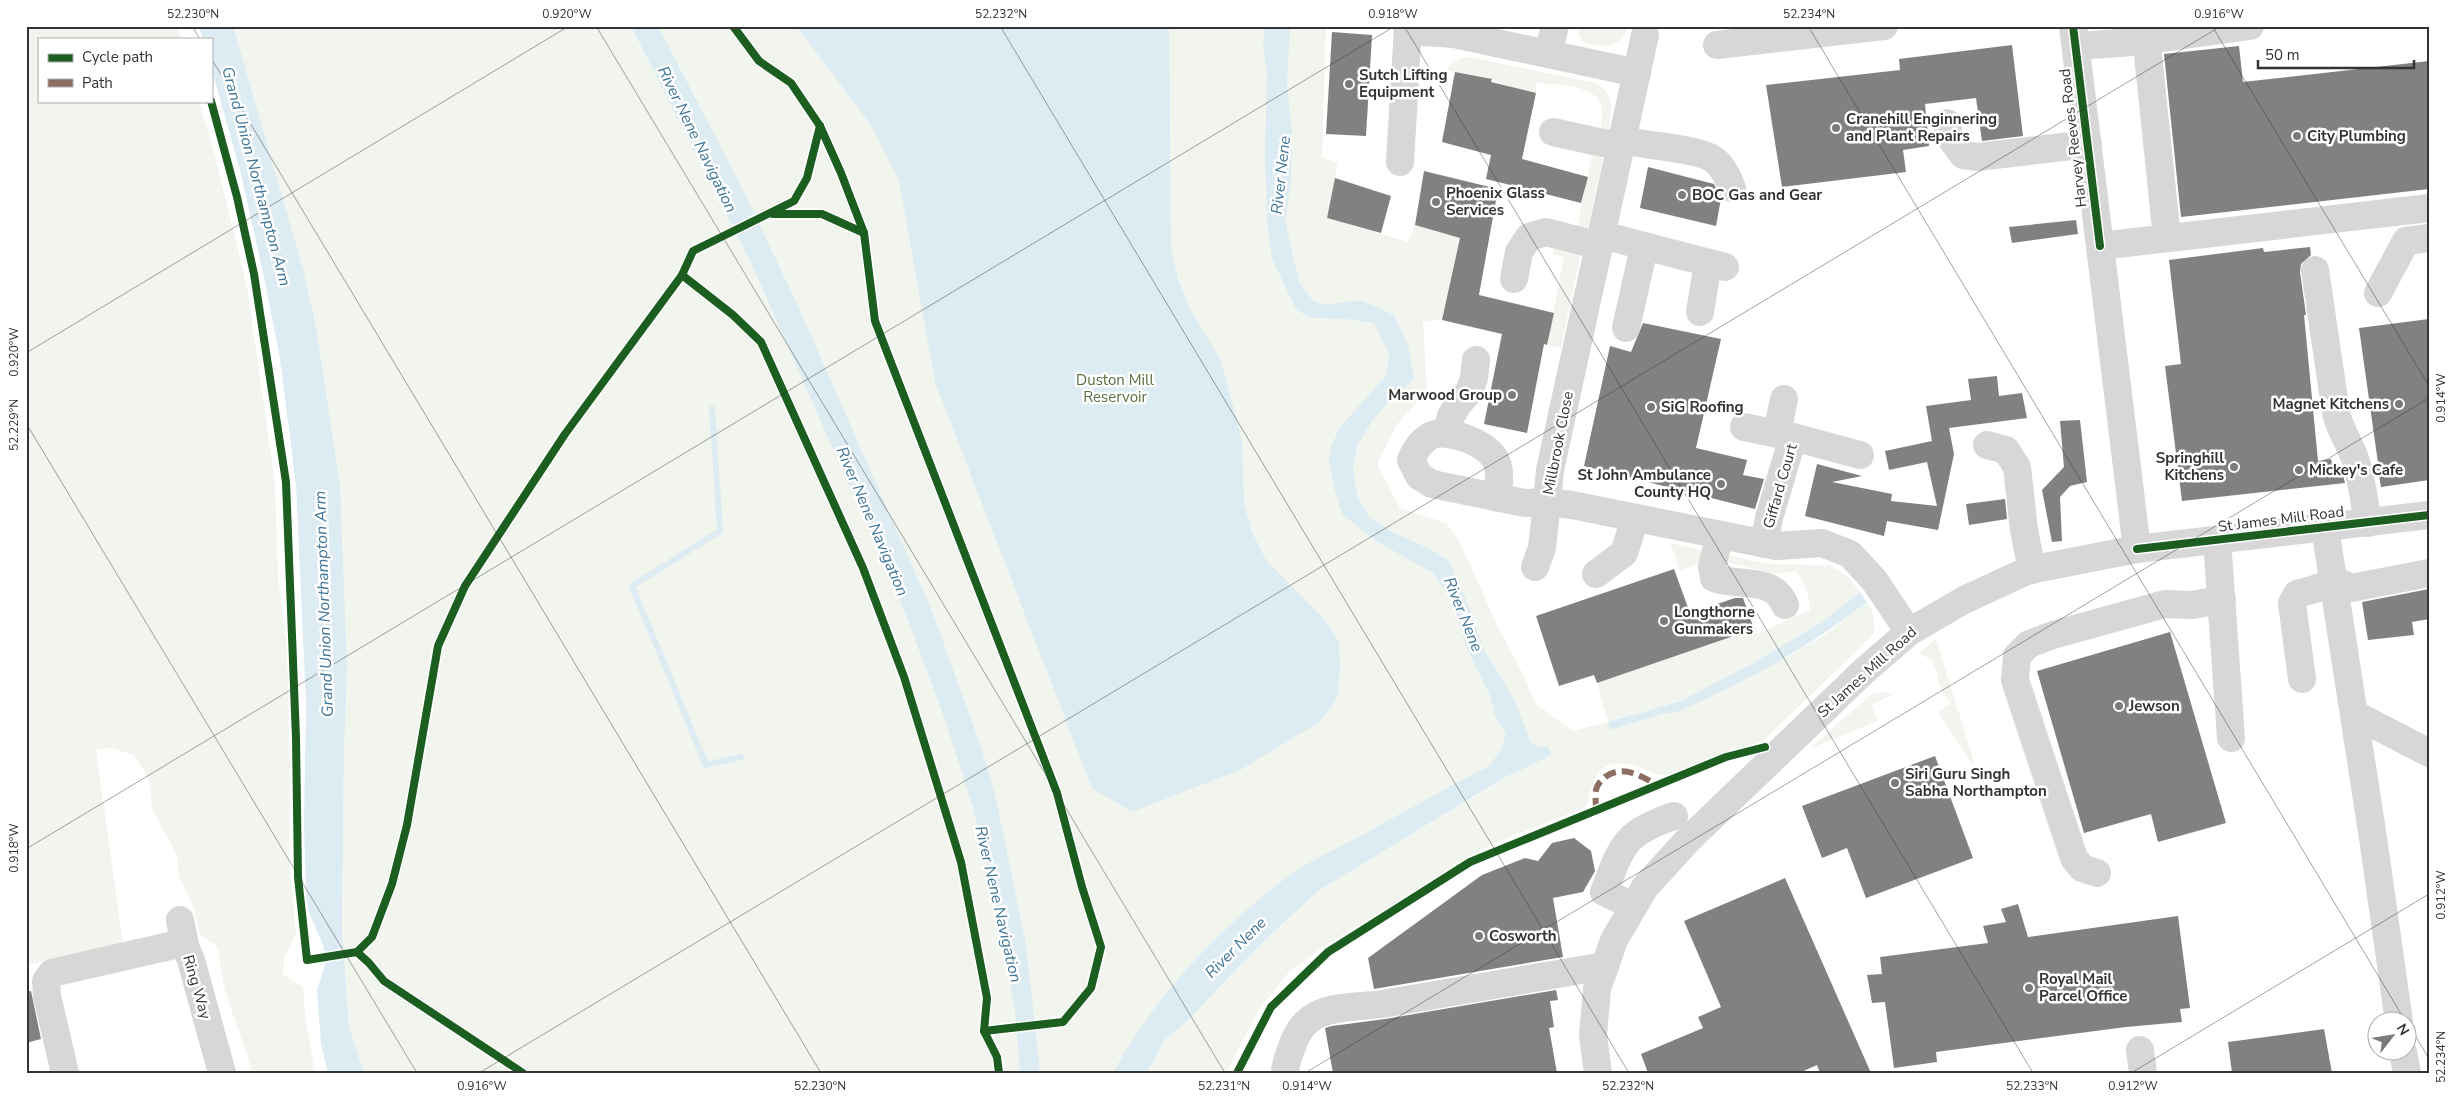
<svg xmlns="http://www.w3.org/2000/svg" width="2455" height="1099" viewBox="0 0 2455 1099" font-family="'Nunito Sans',sans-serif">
<rect width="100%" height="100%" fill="#fff"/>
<g fill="#f1f5ed">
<polygon points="29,26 177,26 181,39 39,39 39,101 199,101 214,152 247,287 275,482 278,577 287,649 290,768 289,855 296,934 284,958 283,974 303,988 305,1015 315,1073 253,1073 225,991 217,946 200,934 193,906 179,876 177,855 152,809 149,779 134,755 112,748 96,750 123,944 26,965 26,47"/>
<path d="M215 26H1326L1322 157 1338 163 1327 218 1408 242 1415 225 1446 234 1459 180 1472 184 1442 320 1423 321 1427 390 1396 426 1377 464 1400 508 1446 523 1459 540 1496 623 1525 678 1535 703 1573 731 1608 722 1597 683 1754 629 1758 634 1810 610C1810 597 1804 581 1796 571L1775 574 1726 562 1723 554 1768 564 1830 565 1848 577 1860 592 1822 622 1753 663 1681 701 1608 722 1677 712 1684 709 1778 662 1823 636 1867 602C1874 613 1875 621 1874 634L1763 741 1666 775C1654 776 1648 770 1637 766 1603 757 1593 773 1588 804L1579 810 1492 844 1326 945 1289 972 1259 1009 1226 1073H1147L1165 1040 1186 1022 1267 938 1318 891 1515 772 1310 880 1129 1073H364L349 1027 342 929 344 756 347 669Z"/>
<path d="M1579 26H1629C1619 50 1604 48 1582 42L1579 35Z"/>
<path d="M1470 57 1596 83C1615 95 1613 111 1608 130L1601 128C1601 122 1603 115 1602 109 1598 83 1555 85 1536 83V93L1507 86 1492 79 1447 70C1454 60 1458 58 1470 57Z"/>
<polygon points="1592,155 1603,158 1587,232 1577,228"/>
<polygon points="1554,249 1575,252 1580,256 1561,348 1547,345 1564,257 1553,254"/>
<polygon points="1670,543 1705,551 1700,563 1680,571"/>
<path d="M1936 639 1975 765 1972 764 1938 712 1951 703C1948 699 1944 695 1942 690 1933 673 1942 660 1918 654Z"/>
<polygon points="1884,692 1892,695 1871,705 1878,721 1811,748 1870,695"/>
</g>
<g fill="#ddebf3">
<polygon points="199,26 233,26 303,269 316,327 340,486 347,669 344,756 342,929 349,1027 364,1073 328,1073 321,1044 317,990 326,962 323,945 309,913 306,894 304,826 306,702 296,485 280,359 264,277 241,174 211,67 211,39 203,39"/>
<polygon points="631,26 658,26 742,188 799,308 932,611 981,747 995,795 1026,944 1040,1073 1020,1073 1015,1010 997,912 974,810 944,717 906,615 753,267"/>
<polygon points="796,26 1169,26 1171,249 1178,279 1193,315 1220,358 1229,390 1242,440 1244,504 1253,534 1266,560 1323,618 1339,642 1340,670 1338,693 1331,708 1319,722 1242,769 1132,812 1092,788 935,382 899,180 871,125"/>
<path d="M1265 26H1290L1287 85 1292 134 1291 182 1285 221 1299 282 1314 302 1326 305 1361 300 1394 315 1408 344 1414 379 1391 399 1374 418 1357 446 1353 467 1357 496 1369 517 1394 533 1430 549 1449 561 1472 614 1482 646 1516 702 1530 742 1540 748 1548 746 1551 755 1504 778 1318 891 1267 938 1186 1022 1165 1040 1147 1073H1113C1152 999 1217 931 1283 880 1306 862 1336 850 1362 835 1404 812 1446 788 1489 766L1501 750 1506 733 1495 716 1491 698 1466 646 1452 600 1433 573 1376 541 1342 514 1334 487 1329 460 1332 445 1340 427 1386 376 1389 354 1374 323 1346 319 1310 318 1296 309 1272 259 1267 219 1265 155 1267 74 1263 46Z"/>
<path d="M1860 592 1867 602C1808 648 1746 682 1677 712L1662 714 1610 730 1608 722 1681 701 1753 663 1822 622Z"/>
</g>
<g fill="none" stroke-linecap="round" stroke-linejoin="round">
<polyline stroke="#ddebf3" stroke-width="6" points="712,408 720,531 632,586 706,765 741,757"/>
</g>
<g fill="#818181">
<polygon points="1332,32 1372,35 1366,136 1326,134"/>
<polygon points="2012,45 2023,136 1982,141 1976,98 1925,104 1929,146 1903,150 1906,172 1782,187 1766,85 1900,70 1899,59"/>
<polygon points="2239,46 2243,82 2429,61 2429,189 2181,217 2164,54"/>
<polygon points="1455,72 1492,79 1491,82 1536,93 1522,159 1588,177 1581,203 1486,179 1491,155 1442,142"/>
<polygon points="1648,167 1714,184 1721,199 1716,226 1640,208"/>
<polygon points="1424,171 1498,189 1479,295 1554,313 1547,345 1544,344 1527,433 1484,424 1502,334 1442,320 1460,238 1415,225"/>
<polygon points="1335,178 1391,196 1381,233 1327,218"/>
<polygon points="2076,220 2078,234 2012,243 2009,227"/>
<polygon points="2310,247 2311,255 2301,264 2300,272 2306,315 2304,315 2318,461 2331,459 2333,468 2341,467 2345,483 2182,501 2165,366 2181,364 2169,260 2263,248 2264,252"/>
<polygon points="2429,319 2429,480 2381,487 2379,476 2376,477 2373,463 2378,463 2359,328"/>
<polygon points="1643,323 1721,339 1696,448 1747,460 1743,475 1764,479 1755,509 1584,466 1610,346 1631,352"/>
<polygon points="1997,376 1999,396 2022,393 2027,418 1949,428 1954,454 1938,530 1887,521 1884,536 1805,516 1817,464 1862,476 1832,482 1892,494 1891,501 1937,506 1927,462 1889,470 1885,451 1932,441 1926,406 1971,400 1968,379"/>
<polygon points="2080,420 2087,482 2070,486 2060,497 2062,541 2052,542 2042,490 2064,467 2060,421"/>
<polygon points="2005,499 2007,519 1969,525 1966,504"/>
<polygon points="1674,569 1690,613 1735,598 1743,598 1754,629 1597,683 1594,675 1559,686 1536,616"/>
<polygon points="2429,589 2429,619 2412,622 2414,635 2368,640 2362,602"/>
<polygon points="2170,632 2226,823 2158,842 2151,814 2084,833 2037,671"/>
<polygon points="1935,756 1973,858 1866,898 1847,848 1822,858 1802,806"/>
<polygon points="1574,838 1591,851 1595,871 1583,892 1553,898 1563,957 1374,989 1368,958 1482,875 1525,858 1538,861 1552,843"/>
<polygon points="1785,878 1871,1073 1820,1073 1817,1065 1799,1073 1648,1073 1641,1054 1703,1028 1698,1017 1721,1007 1684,921"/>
<polygon points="2018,904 2028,937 2178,916 2190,1008 2180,1009 2182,1022 2126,1027 1936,1052 1937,1062 1894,1068 1885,1002 1872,1003 1867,975 1882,974 1880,957 1988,943 1983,926 2006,922 2001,909"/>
<polygon points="1556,990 1558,1000 1550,1001 1554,1027 1549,1028 1557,1073 1333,1073 1325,1028 1332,1026 1385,1019"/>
<polygon points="31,991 41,1039 26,1043 26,992"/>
<polygon points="2324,1029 2332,1073 2232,1073 2228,1042"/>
</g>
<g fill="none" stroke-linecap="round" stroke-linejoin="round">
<g stroke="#d7d7d7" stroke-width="28">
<polyline points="2073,26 2137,549"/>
<polyline points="2145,26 2167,238"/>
<polyline points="1408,31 1454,34 1637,73"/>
<polyline points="1645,35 1550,470 1547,502 1572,505 1776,546 1822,543 1850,554 1874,580 1909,632"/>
<polyline points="1717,45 1884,26"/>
<polyline points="2076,46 2133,42 2250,26"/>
<polyline points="1548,54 1555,26"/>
<polyline points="1947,123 1949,136 1963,155 1978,157 2088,144"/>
<polyline points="1553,132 1603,143 1622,144"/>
<path d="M1623 140C1645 146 1697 148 1713 159 1723 166 1728 177 1732 188"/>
<polyline points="1400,162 1408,26"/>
<polyline points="1602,235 1725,267"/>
<polyline points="2100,246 2429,208"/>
<path d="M2315 270 2336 413C2340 429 2348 441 2354 456 2362 477 2364 501 2368 523"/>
<polyline points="1514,279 1519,252 1529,237 1546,232 1600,246"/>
<polyline points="2378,293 2406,241 2429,238"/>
<polyline points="1700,312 1708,263"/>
<polyline points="1626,328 1644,247"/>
<polyline points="1744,427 1793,437"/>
<polyline points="1447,433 1451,416 1458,404 1469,392 1474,378 1476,360"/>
<polyline points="1777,433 1784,399"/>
<polyline points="1987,445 2006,450 2017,467 2024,530 2032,570"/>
<path d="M1498 498C1498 487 1501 473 1497 463 1491 444 1447 427 1430 436 1420 442 1415 450 1411 460L1419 476 1432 484 1525 503 1547 502 1542 548 1535 567"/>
<polyline points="2325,528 2373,838 2399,1022"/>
<path d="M1720 535 1712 566 1714 578C1739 587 1774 576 1785 605"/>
<polyline points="2217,540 2231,738"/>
<polyline points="1764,544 1769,518 1793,437 1860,455"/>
<polyline points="1596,574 1624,553 1635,518"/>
<polyline points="2334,580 2351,588 2429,573"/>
<polyline points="2302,679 2292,603 2297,594 2325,586 2334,580"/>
<polyline points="2354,714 2429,753"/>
<polyline points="2097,873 2082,868 2074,858 2015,680 2017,656 2029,644 2053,635 2165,604 2193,605 2222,599"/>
<path d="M1633 906 1604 892C1622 845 1624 833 1674 816"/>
<polyline points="180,920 185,946"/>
<polyline points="2140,1050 2143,1073"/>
<polyline points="2403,1052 2407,1073"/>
<polyline points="65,1073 47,996 46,981 52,973 174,945 185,946 191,960 222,1073"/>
<path d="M1285 1073C1285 1064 1289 1055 1292 1047 1306 1002 1345 1009 1382 1004L1605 966"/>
<polyline points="1598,1073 1593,1035 1597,989 1614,940 1645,887 1687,841 1864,671 1909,632 1964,600 2029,570 2137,549 2429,515"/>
</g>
<path stroke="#8d6e63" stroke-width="6" stroke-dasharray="12 6" stroke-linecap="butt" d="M1596 810C1596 804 1595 796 1596 790 1597 784 1601 781 1605 777 1623 764 1641 776 1657 785"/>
<g stroke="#fff" stroke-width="11">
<g id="cycleway">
<polyline points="733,26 759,61 791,83 820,126 841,173 864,233 875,321 1057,793 1082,887 1101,947 1091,988 1063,1022 984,1031"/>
<polyline points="2073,26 2100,246"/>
<polyline points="211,101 237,197 254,274 286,482 296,738 298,877 307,960 357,952 372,937 392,884 407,825 438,646 465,586 565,434 682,275 693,251 794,201 807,178 820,126"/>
<polyline points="773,214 822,214 864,233"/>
<polyline points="682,275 733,315 761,342 863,568 904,677 961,862 987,998 984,1031 997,1057 999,1073"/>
<polyline points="2137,549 2429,515"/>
<polyline points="357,952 369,963 384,981 523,1073"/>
<polyline points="1237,1073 1271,1007 1328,952 1470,862 1726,757 1765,747"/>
</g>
</g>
<use href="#cycleway" stroke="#1b5e20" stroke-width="8"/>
</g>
<path fill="none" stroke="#333" stroke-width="1" stroke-opacity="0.45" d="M192 26 200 39M596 26 1225 1073M1000 26 1629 1073M1404 26 2033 1073M1808 26 2406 1022M2212 26 2429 386M211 58 821 1073M26 353 569 26M26 423 417 1073M26 849 1395 26M2408 1023 2429 1059M479 1073 2221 26M1305 1073 2429 398M2131 1073 2429 894"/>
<g fill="#7a7a7a" stroke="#fff" stroke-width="2">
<circle cx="1349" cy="84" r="5"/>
<circle cx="1836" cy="128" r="5"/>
<circle cx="2297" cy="136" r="5"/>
<circle cx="1682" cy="195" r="5"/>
<circle cx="1436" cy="202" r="5"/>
<circle cx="1512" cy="395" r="5"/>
<circle cx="2399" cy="404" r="5"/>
<circle cx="1651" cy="407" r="5"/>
<circle cx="2234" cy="467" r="5"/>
<circle cx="2299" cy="470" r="5"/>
<circle cx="1721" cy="484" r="5"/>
<circle cx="1664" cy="621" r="5"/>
<circle cx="2119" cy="706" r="5"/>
<circle cx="1895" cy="783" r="5"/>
<circle cx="1479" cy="936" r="5"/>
<circle cx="2029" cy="988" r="5"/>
</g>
<g text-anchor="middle" stroke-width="5" stroke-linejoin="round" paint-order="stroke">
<g font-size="15" font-weight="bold" fill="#333" stroke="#fff" text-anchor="start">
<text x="1359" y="80">Sutch Lifting<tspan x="1359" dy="17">Equipment</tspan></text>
<text x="1846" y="124">Cranehill Enginnering<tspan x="1846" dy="17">and Plant Repairs</tspan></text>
<text x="2307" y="141">City Plumbing</text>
<text x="1446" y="198">Phoenix Glass<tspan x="1446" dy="17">Services</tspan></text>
<text x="1692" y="200">BOC Gas and Gear</text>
<text x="1502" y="400" text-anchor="end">Marwood Group</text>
<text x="2389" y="409" text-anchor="end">Magnet Kitchens</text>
<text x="1661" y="412">SiG Roofing</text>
<text x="2224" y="463" text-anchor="end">Springhill<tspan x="2224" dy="17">Kitchens</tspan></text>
<text x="2309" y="475">Mickey's Cafe</text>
<text x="1711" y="480" text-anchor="end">St John Ambulance<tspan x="1711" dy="17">County HQ</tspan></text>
<text x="1674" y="617">Longthorne<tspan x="1674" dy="17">Gunmakers</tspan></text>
<text x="2129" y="711">Jewson</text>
<text x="1905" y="779">Siri Guru Singh<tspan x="1905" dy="17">Sabha Northampton</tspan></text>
<text x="1489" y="941">Cosworth</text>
<text x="2039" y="984">Royal Mail<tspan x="2039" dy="17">Parcel Office</tspan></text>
</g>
<g font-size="15" fill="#333" stroke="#fff">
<text transform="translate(2073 138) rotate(-97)" y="5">Harvey Reeves Road</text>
<text transform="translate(1558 443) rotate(-79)" y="5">Millbrook Close</text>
<text transform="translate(1780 486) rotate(-74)" y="5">Giffard Court</text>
<text transform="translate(2281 519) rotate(-7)" y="5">St James Mill Road</text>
<text transform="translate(1867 672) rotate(-42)" y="5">St James Mill Road</text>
<text transform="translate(197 987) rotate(74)" y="5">Ring Way</text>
</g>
<g font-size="15" fill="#56703f" stroke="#fff">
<text x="1115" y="385">Duston Mill<tspan x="1115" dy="17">Reservoir</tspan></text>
</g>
<g font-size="16" font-style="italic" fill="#3f7597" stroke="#fff">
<text transform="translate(698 139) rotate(64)" y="6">River Nene Navigation</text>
<text transform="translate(1280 175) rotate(-84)" y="6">River Nene</text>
<text transform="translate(257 176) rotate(75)" y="6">Grand Union Northampton Arm</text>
<text transform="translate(873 521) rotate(67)" y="6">River Nene Navigation</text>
<text transform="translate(323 604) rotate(-92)" y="6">Grand Union Northampton Arm</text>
<text transform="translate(1464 614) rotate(68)" y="6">River Nene</text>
<text transform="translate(999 904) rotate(77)" y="6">River Nene Navigation</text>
<text transform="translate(1235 947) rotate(-45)" y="6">River Nene</text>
</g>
</g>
<rect width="2455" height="1099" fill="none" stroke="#ffffff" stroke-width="55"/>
<rect x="38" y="38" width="175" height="65" fill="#ffffff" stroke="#adadad"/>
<rect x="48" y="54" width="25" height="8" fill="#1b5e20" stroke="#adadad"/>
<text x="82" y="62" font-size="15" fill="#333333">Cycle path</text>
<rect x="48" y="79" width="25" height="8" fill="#8d6e63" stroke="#adadad"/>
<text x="82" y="88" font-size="15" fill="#333333">Path</text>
<g transform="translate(2392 1036) rotate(59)"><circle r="24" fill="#ffffff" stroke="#adadad"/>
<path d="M0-4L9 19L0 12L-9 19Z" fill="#7a7a7a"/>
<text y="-8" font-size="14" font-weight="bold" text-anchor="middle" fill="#333333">N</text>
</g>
<path d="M2258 60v8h156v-8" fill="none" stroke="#333333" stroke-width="2.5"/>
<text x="2265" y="60" font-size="15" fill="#333333" stroke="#ffffff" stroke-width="4" paint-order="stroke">50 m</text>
<rect x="28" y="28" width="2400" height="1044" fill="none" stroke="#333" stroke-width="2"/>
<g font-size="12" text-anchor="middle" fill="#333">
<text x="193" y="18">52.230°N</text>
<text x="567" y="18">0.920°W</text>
<text x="1001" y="18">52.232°N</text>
<text x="1393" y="18">0.918°W</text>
<text x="1809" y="18">52.234°N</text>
<text x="2219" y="18">0.916°W</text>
<text transform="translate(14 352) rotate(-90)" y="4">0.920°W</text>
<text transform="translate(2441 398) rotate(-90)" y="4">0.914°W</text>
<text transform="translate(14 425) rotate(-90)" y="4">52.229°N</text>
<text transform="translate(14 848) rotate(-90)" y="4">0.918°W</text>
<text transform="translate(2441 895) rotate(-90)" y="4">0.912°W</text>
<text transform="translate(2441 1057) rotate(-90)" y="4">52.234°N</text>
<text x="482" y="1090">0.916°W</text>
<text x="820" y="1090">52.230°N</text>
<text x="1224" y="1090">52.231°N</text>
<text x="1307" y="1090">0.914°W</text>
<text x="1628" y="1090">52.232°N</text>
<text x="2032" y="1090">52.233°N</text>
<text x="2133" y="1090">0.912°W</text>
</g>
</svg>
